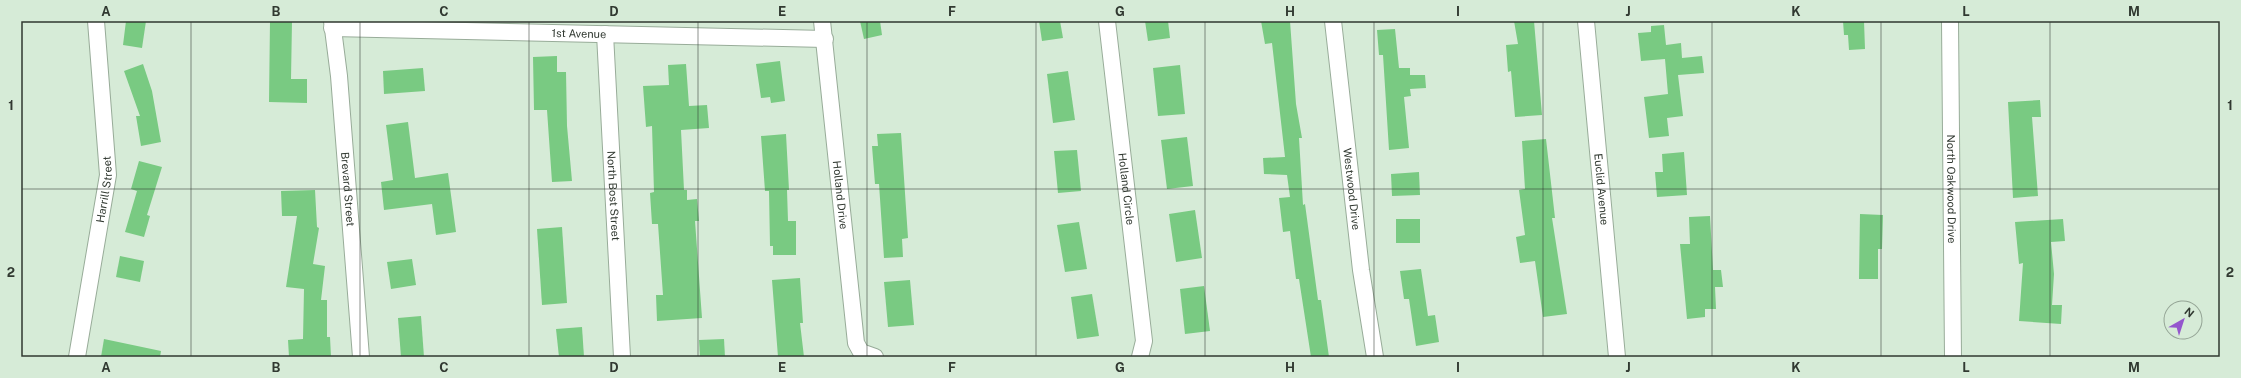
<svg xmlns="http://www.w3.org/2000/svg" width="2241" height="378" viewBox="0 0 2241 378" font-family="'Public Sans',sans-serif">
<rect width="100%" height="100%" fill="#d6ebd7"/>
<g fill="#79ca82">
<polygon points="126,21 146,21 142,48 123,45"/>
<polygon points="270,21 292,21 291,79 307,79 307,103 269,102"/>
<polygon points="860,21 880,21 882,35 864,39"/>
<polygon points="1039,21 1060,21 1063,38 1042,41"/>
<polygon points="1145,21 1168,21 1170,38 1148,41"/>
<polygon points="1261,21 1290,21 1296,104 1302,138 1299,138 1303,205 1305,204 1318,300 1321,300 1329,357 1311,357 1299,279 1296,279 1290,231 1283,232 1279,198 1290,197 1287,175 1264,174 1263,158 1285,157 1272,43 1265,44"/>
<polygon points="1514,21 1534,21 1542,115 1515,117 1511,71 1508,72 1506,45 1518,44"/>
<polygon points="1843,21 1864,21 1865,49 1849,50 1848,35 1844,35"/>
<polygon points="1664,25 1666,45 1681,43 1682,58 1702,56 1704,73 1678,75 1683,116 1667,118 1669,136 1649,138 1644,97 1668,94 1665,59 1641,61 1638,33 1651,32 1651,26"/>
<polygon points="1395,29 1399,68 1410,68 1410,75 1425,75 1426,88 1410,89 1411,96 1404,97 1409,148 1389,150 1383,55 1379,55 1377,30"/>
<polygon points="557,56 557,72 566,72 567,126 572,181 552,182 547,110 534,110 533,57"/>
<polygon points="780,61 785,101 771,103 770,97 761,98 756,64"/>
<polygon points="143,64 152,91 161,142 141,146 136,116 140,116 124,71"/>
<polygon points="686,64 689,106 707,105 709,128 681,130 684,190 687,190 687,200 697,199 699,221 695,221 702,318 657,321 656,295 663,295 658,224 652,224 650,193 654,192 652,126 646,127 643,86 669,85 668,65"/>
<polygon points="1180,65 1185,114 1158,116 1153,68"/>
<polygon points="423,68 425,91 384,94 383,71"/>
<polygon points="1068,71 1075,120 1053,123 1047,74"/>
<polygon points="2040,100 2041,117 2032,117 2038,196 2013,198 2008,102"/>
<polygon points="408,122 415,178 448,173 456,232 436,235 432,204 384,210 381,182 393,180 386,125"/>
<polygon points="901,133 908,238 902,239 903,257 884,258 879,184 875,184 872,146 878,146 877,134"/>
<polygon points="786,134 789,190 787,190 788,221 796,221 796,255 773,255 773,246 770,246 769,191 765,191 761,136"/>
<polygon points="1187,137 1193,186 1167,189 1161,140"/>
<polygon points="1546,139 1555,218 1552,218 1567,314 1543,317 1535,261 1520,263 1516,237 1525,235 1519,190 1525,189 1522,141"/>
<polygon points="1077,150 1081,191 1058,193 1054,151"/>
<polygon points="1684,152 1687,195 1657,197 1655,172 1663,172 1662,154"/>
<polygon points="139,161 162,167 147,215 150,216 144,237 125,232 137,191 131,189"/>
<polygon points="1419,172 1420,195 1392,196 1391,174"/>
<polygon points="315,190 317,227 319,228 313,264 325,266 321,300 327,300 327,337 330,337 331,357 289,357 288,340 303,339 304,289 286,287 297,216 282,216 281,191"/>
<polygon points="1195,210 1202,258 1176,262 1169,214"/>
<polygon points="1860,214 1883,215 1882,249 1878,249 1878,279 1859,279"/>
<polygon points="1710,216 1713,270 1721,270 1723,287 1715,287 1716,309 1705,309 1705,317 1687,319 1680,244 1690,244 1689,217"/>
<rect x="1396" y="219" width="24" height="24"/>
<polygon points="2063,219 2065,241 2051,242 2054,274 2052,305 2062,305 2061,324 2019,321 2023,263 2019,264 2015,222"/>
<polygon points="1079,222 1087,269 1065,272 1057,225"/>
<polygon points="562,227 567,303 542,305 537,229"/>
<polygon points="120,256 144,261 140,282 116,277"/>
<polygon points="412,259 416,285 391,289 387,262"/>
<polygon points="1421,269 1428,316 1435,315 1439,342 1416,346 1409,299 1404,299 1400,271"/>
<polygon points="800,278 803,323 800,323 804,357 778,357 772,280"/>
<polygon points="910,280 914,325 888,327 884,282"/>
<polygon points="1204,286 1210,331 1185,334 1180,289"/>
<polygon points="1092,294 1099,336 1077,339 1071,297"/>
<polygon points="421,316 424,357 401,357 398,318"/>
<polygon points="582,327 584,357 559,357 556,329"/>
<polygon points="104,339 161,351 160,357 101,357"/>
<polygon points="724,339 725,357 700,357 699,340"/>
</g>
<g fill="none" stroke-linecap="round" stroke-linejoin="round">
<g stroke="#98ac99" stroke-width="18">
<g id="minor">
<path id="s1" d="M332 21 339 76 361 357"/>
<path id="s2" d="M822 21 856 343 861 352 875 357"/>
<path id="s3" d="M1107 21 1144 341 1140 357"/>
<path id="s4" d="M1333 21 1361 270 1375 357"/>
<path id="s5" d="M1586 21 1617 357"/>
<path id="s6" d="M1950 21 1953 357"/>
<path id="s7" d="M332 28 825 39"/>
<path id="s8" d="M605 34 622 357"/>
<path id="s9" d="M77 357 108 175 96 21"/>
</g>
</g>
<use href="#minor" stroke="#fff" stroke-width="16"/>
</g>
<path fill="none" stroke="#313931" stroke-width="1" stroke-opacity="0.55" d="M191 21V357M360 21V357M529 21V357M698 21V357M867 21V357M1036 21V357M1205 21V357M1374 21V357M1543 21V357M1712 21V357M1881 21V357M2050 21V357M21 189H2220"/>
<g text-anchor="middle" stroke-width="3" stroke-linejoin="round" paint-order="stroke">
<g font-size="11" fill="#313931" stroke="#d6ebd7">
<text dy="4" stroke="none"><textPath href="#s7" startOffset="247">1st Avenue</textPath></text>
<text dy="4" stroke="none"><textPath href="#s1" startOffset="169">Brevard Street</textPath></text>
<text dy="4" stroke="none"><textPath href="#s3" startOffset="169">Holland Circle</textPath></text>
<text dy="4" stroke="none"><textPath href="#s4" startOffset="169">Westwood Drive</textPath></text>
<text dy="4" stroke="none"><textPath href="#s5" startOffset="169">Euclid Avenue</textPath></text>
<text dy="4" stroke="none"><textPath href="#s6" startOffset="168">North Oakwood Drive</textPath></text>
<text dy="4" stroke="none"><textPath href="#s9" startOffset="170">Harrill Street</textPath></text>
<text dy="4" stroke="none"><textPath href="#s2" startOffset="175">Holland Drive</textPath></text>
<text dy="4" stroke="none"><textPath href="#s8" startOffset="162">North Bost Street</textPath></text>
</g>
</g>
<rect width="2241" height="378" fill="none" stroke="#d6ebd7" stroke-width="44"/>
<g transform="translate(2183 320) rotate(39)"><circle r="19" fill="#d6ebd7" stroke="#94a495"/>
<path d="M0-3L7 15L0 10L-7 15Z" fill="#9456cd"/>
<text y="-6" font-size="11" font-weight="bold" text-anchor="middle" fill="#313931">N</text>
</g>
<rect x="22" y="22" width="2197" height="334" fill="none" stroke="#313931" stroke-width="1.5"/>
<g font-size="13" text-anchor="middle" font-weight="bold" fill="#313931">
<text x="106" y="16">A</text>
<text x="276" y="16">B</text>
<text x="444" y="16">C</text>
<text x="614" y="16">D</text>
<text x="782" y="16">E</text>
<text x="952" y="16">F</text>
<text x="1120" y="16">G</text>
<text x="1290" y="16">H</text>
<text x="1458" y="16">I</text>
<text x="1628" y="16">J</text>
<text x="1796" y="16">K</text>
<text x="1966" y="16">L</text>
<text x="2134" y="16">M</text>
<text x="11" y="110">1</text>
<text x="2230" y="110">1</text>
<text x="11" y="277">2</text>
<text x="2230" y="277">2</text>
<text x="106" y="372">A</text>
<text x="276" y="372">B</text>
<text x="444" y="372">C</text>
<text x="614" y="372">D</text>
<text x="782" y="372">E</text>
<text x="952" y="372">F</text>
<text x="1120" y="372">G</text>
<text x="1290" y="372">H</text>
<text x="1458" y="372">I</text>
<text x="1628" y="372">J</text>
<text x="1796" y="372">K</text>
<text x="1966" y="372">L</text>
<text x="2134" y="372">M</text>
</g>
</svg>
